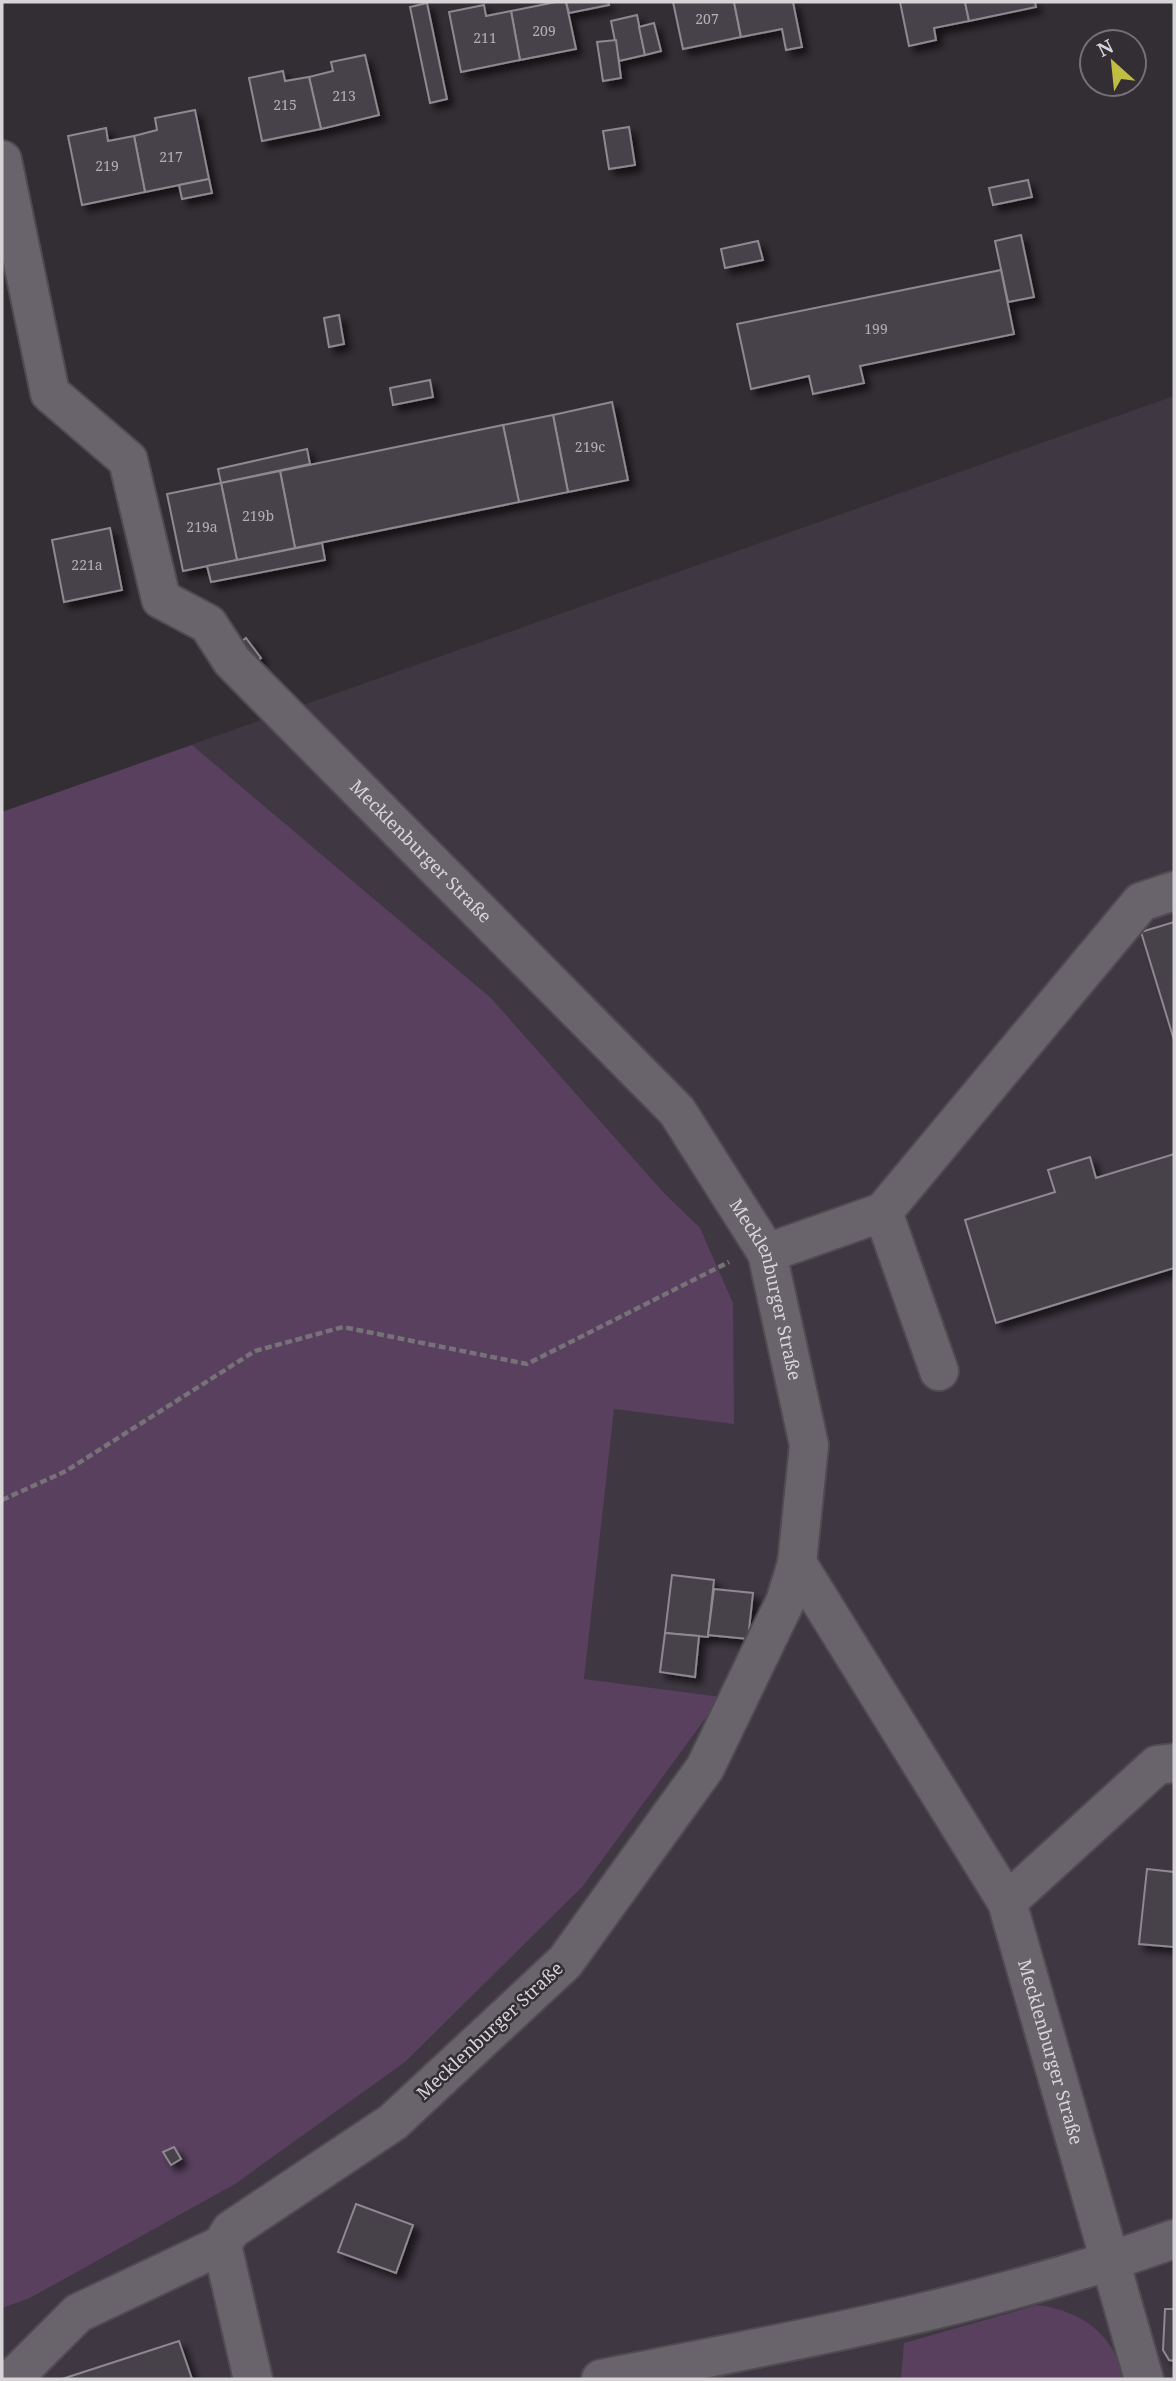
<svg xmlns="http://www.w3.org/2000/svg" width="1176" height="2381" viewBox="0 0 1176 2381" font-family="'Noto Serif',serif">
<defs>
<filter id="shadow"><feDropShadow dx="6" dy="6" stdDeviation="3.5" flood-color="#0009"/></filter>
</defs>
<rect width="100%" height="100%" fill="#332e34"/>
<polygon fill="#3f3742" points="1174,396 1174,2379 2,2379 2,812"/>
<g fill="#58405e">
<polygon points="192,745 491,998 663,1192 700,1228 733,1303 734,1424 614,1409 584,1679 721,1697 583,1886 405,2062 235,2184 30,2298 2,2308 2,812"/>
<path d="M1037 2305C1082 2311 1113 2333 1124 2379H901L904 2343Z"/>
</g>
<g fill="#474249" stroke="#8e8890" stroke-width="2" filter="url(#shadow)">
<polygon points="556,2 566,2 576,49 520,60 511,11"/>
<polygon points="566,2 608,2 609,5 569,13"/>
<polygon points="673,2 734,2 741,37 683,49"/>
<polygon points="734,2 793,2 802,47 786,50 782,29 741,37"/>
<polygon points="900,2 965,2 969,21 934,28 936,40 909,46"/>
<polygon points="965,2 1035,2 1036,7 969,21"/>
<polygon points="427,3 447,99 430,103 410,7"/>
<polygon points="484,5 486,16 511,11 520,60 461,72 449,12"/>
<polygon points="637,15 645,55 619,61 611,21"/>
<polygon points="654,23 661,51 645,55 639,27"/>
<polygon points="616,40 621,78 603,81 597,42"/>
<polygon points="365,55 379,115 321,129 309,77 333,71 331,62"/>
<polygon points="283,71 285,81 309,77 321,129 262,141 249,78"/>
<polygon points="195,110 209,179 145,192 134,136 157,130 155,118"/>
<polygon points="629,127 635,165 609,169 603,131"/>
<polygon points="106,128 108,141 134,136 145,192 82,205 68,136"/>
<polygon points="209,179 212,193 182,199 179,185"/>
<polygon points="1028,180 1032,197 993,205 989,188"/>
<polygon points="1021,235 1034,297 1008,302 995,241"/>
<polygon points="758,241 763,260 725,268 721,249"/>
<polygon points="1001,270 1014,334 860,366 864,383 813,394 809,376 751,389 737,324"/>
<polygon points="339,315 344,344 329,347 324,318"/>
<polygon points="430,380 433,397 393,405 390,388"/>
<polygon points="612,402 628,480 568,492 553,415"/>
<polygon points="553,415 568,492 519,502 503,425"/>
<polygon points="503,425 519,502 295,548 280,471"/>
<polygon points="307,449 310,464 221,483 218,469"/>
<polygon points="280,471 295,548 237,560 221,483"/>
<polygon points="221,483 237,560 183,571 167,494"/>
<polygon points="110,528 122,590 64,602 52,540"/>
<polygon points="322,543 325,560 211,582 207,566"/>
<polygon points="246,638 261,658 248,668 233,648"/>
<polygon points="1174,922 1174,1040 1141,932"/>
<polygon points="1174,1154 1174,1268 996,1323 965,1220 1055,1192 1048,1170 1090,1157 1096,1178"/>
<polygon points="672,1575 714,1580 708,1637 665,1633"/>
<polygon points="714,1589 753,1593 748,1639 708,1635"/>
<polygon points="665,1633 699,1636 695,1677 660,1672"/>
<polygon points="1147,1869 1174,1872 1174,1947 1139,1944"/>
<polygon points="174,2147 181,2159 171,2165 163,2152"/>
<polygon points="356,2204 413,2225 396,2273 338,2252"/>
<polygon points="1165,2309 1174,2309 1174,2361 1169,2360 1163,2350"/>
<polygon points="179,2341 192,2379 62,2379"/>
</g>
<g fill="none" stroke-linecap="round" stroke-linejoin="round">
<g stroke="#504b51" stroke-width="42">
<g id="minor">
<path id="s1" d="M2 160 50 393 128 460 161 599 208 624 232 661 677 1111 767 1253 809 1445 797 1563 785 1602 705 1768 565 1962 393 2122 231 2230 222 2245 253 2379"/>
<polyline points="883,1212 1141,902 1174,891"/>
<polyline points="767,1253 883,1212 939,1371"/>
<path id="s2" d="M797 1563 1007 1902 1144 2379"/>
<polyline points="1007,1902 1157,1765 1174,1763"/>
<polyline points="12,2379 78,2313 222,2245"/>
<path d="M601 2379C794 2341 989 2306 1174 2239"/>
</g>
</g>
<polyline stroke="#767277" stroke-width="4.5" stroke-dasharray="7 3.5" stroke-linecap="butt" points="2,1500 66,1471 255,1351 343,1327 527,1364 729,1262"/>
<use href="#minor" stroke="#69646b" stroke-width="38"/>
</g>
<g text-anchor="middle" stroke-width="5" stroke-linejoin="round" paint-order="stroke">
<g font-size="14" fill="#b3b0b4">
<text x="707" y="24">207</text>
<text x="544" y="36">209</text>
<text x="485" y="43">211</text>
<text x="344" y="101">213</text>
<text x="285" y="110">215</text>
<text x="171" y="162">217</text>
<text x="107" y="171">219</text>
<text x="876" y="334">199</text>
<text x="590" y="452">219c</text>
<text x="258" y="521">219b</text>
<text x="202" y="532">219a</text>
<text x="87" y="570">221a</text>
</g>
<g font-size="18" fill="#d7d4d8" stroke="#332e34">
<text dy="6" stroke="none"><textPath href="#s1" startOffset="849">Mecklenburger Straße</textPath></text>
<text dy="6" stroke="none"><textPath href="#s1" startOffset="1416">Mecklenburger Straße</textPath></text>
<text transform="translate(490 2031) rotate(-43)" y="6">Mecklenburger Straße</text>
<text dy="6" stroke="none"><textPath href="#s2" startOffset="555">Mecklenburger Straße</textPath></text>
</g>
</g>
<rect width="1176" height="2381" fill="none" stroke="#d7d4d8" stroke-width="7"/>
<g transform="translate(1113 63) rotate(333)"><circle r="33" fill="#332e34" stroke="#757076" stroke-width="2"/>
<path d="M0-5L12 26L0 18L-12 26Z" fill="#bfbe42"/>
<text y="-10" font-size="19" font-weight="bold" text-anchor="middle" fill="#d7d4d8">N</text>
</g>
</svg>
